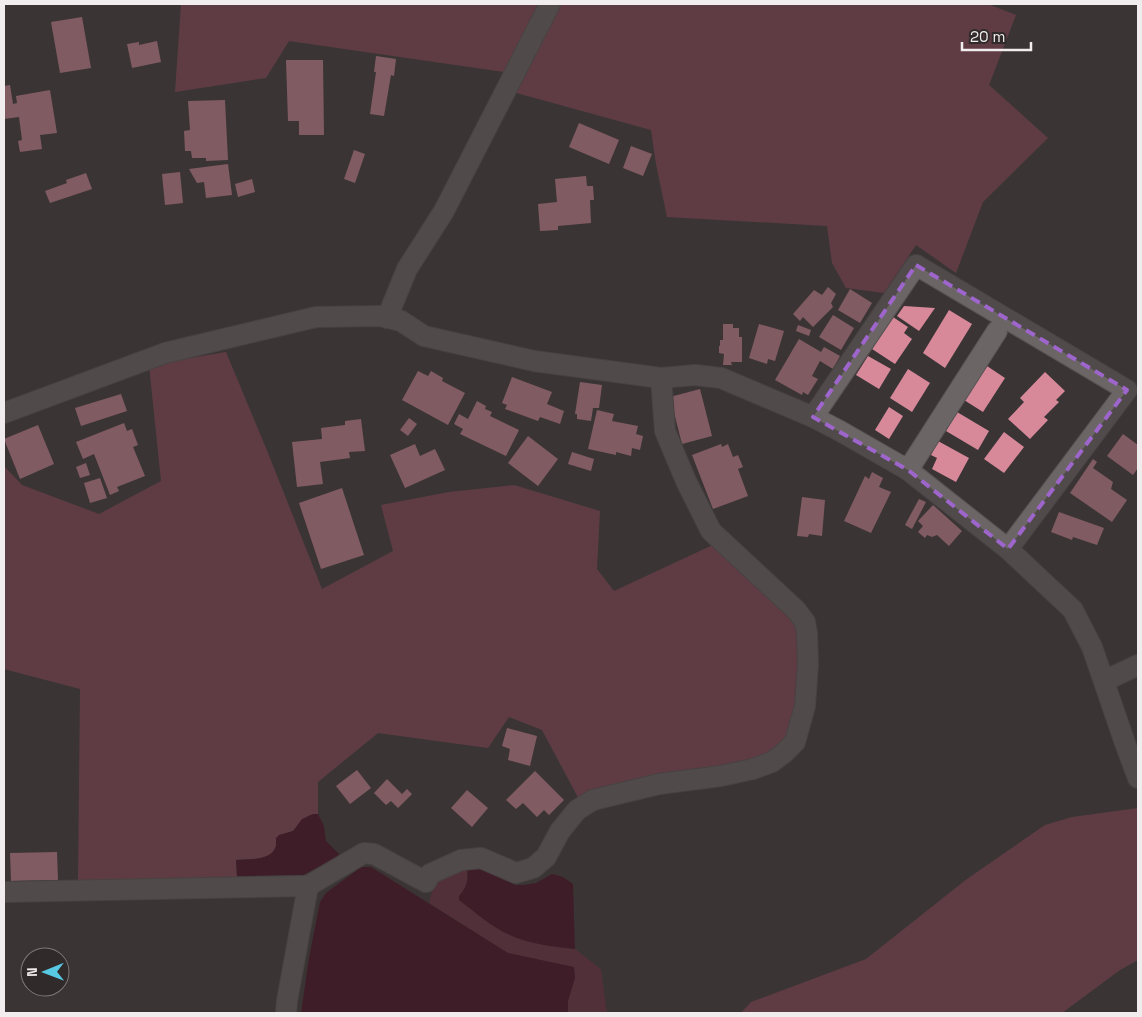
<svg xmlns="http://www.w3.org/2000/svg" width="1142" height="1017" viewBox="0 0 1142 1017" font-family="'Space Grotesk',sans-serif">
<rect width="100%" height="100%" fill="#3a3435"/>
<path fill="#6e2c3e" d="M467 867C468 880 468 886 459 896L517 938 546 945 575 949 601 969 607 1013H568V1001L575 978 574 967 508 953 429 903 433 888V882Z"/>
<g fill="#8d4658">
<polygon points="181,4 543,4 504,72 289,41 266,78 175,92"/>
<polygon points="556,4 988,4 1016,15 989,85 1048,138 983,202 956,273 916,245 884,293 846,288 832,263 827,226 667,217 656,164 651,130 513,92"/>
<path d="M226 352 268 453 322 589 393 551 381 505 449 492 514 485 600 511 597 569 614 591 717 543 771 596 801 629 798 724 772 757 581 803 542 730 509 717 488 748 378 733 318 782V814C299 815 302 826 292 831 288 833 283 834 279 835 277 841 276 849 271 854 265 860 245 859 236 860L237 880 78 884 80 689 4 669V466L22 485 99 514 161 481 149 365Z"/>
<polygon points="1138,808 1138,960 1120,970 1062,1013 741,1013 751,1002 866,959 967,879 1045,825 1072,817"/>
</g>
<g fill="#44011b">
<path d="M313 814H318L324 826 326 841 341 856 303 875 237 876 236 860C248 859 272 861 276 846 276 843 276 840 276 838L279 835 293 831 302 819Z"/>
<polygon points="361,867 371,867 508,953 574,967 575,978 568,1001 568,1013 301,1013 309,958 320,902 326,893"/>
<path d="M467 867 487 870 515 885H524L536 883 552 874 563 877 573 884 575 949C556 947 536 945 517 938 496 931 477 914 459 900V896C468 886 468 880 467 867Z"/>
</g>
<g fill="#d7899a">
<polygon points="82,17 91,68 60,73 51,22"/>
<polygon points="157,41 161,62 132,68 127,44 139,42 139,45"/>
<polygon points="376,56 396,59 394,76 391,75 384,116 370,114 376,72 374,72"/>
<polygon points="286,60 323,60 324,135 299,135 299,121 288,121"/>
<polygon points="10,85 13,104 17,103 16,96 50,90 57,133 40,135 42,149 20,152 18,141 22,140 19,117 4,119 4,86"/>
<polygon points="225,100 228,160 206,161 206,158 192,158 191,151 185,151 184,131 190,130 188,101"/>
<polygon points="579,123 619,140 609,164 569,147"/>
<polygon points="631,146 652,154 643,176 623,168"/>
<polygon points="354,150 365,154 355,183 344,179"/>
<polygon points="228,164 232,195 206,198 204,182 197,183 189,169"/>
<polygon points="180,172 183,203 165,205 162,174"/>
<polygon points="86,173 92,189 50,203 45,191 67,183 66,180"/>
<polygon points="586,176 587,186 593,186 594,200 590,200 591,223 558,226 558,230 540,231 538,204 557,202 555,179"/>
<polygon points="252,179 255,192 238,197 235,184"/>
<polygon points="828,287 836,294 831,303 833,307 813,327 803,317 800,321 793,314 814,290 822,295"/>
<polygon points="850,289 872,303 860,323 838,310"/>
<polygon points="904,306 935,308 919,331 897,316"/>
<polygon points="949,310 972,324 945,368 923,353"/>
<polygon points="833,315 854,328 841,350 819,337"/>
<polygon points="893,317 908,327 904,333 912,339 895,364 872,349"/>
<polygon points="723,324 733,324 733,328 739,328 739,337 742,337 742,362 731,362 732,365 723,365 724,354 719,353 719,346 720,346 720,340 723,340"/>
<polygon points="759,324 784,331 775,361 768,359 767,364 749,358"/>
<polygon points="798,325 811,330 809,336 796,331"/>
<polygon points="799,339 821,352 824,347 840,356 833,369 820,361 812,376 818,379 808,395 803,392 802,395 775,380"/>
<polygon points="868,356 891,369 879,389 856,375"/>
<polygon points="987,366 1005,378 983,412 964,400"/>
<polygon points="908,369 930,383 912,412 890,398"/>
<polygon points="418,371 428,376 431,371 443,378 442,381 465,393 448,425 402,400"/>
<polygon points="1045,372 1065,391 1056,400 1059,402 1044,417 1048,420 1030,439 1008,419 1024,402 1020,398"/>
<polygon points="512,377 552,392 547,404 564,411 560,424 540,417 538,421 505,409 507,405 502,403"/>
<polygon points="580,382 602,385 599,408 593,408 591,421 577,419 577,414 575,414"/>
<polygon points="700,389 712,436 682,444 670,397"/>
<polygon points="121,394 127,411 81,426 75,408"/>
<polygon points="477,401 486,406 485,409 492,412 490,416 519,430 506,456 460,434 463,429 454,424 459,414 468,419"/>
<polygon points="889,407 903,416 889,439 875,430"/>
<polygon points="597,410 614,414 612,421 638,426 636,434 643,436 640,450 632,448 631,456 616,452 616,455 588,449"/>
<polygon points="957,412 989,431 978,450 946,431"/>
<polygon points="409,418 417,424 408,436 400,430"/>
<polygon points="361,419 365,451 349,452 350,458 320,462 323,484 297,487 292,442 322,439 321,428 345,425 345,421"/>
<polygon points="124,423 127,431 132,429 138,445 133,447 145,476 117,487 119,491 110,495 94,454 83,459 76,442"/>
<polygon points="38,425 54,464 20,479 4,439"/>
<polygon points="1004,432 1024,447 1004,473 984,459"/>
<polygon points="1123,434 1138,445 1138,468 1133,475 1107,456"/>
<polygon points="528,436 558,459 538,486 508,463"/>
<polygon points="938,441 969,458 956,482 932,469 937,458 931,455"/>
<polygon points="415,444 420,456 435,449 445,470 405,488 390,455"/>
<polygon points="721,444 722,447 728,444 733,457 738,455 743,467 738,469 748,496 713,509 692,455"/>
<polygon points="572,452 594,459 591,471 568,464"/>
<polygon points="1093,459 1097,462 1093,468 1113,482 1111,489 1127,500 1112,522 1070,493"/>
<polygon points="86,463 90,475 80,478 76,467"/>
<polygon points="872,472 883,478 879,487 891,492 871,533 844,521 865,476 869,479"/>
<polygon points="100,478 107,498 90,503 84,483"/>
<polygon points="342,488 364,555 321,569 299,503"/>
<polygon points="802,497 825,500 822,536 809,534 808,537 797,536"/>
<polygon points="919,499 926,502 912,529 905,525"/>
<polygon points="933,505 962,531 949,546 937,535 932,537 927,535 925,538 918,532 923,526 918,521"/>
<polygon points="1059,512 1104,528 1097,545 1073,537 1072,540 1051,532"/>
<polygon points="507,728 537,736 530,766 508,760 510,749 502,746"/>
<polygon points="357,770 371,788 350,804 336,786"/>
<polygon points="535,771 564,800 549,815 544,810 537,817 523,803 516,809 506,800"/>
<polygon points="387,779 402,794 407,789 412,794 398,808 391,801 386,805 374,793"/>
<polygon points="467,790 488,808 472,827 451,808"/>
<polygon points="57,852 58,880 11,881 10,853"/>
</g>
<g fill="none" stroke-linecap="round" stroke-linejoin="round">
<g stroke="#575253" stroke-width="22">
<g id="minor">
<polyline points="387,318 407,269 444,211 550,4"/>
<polyline points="4,413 165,353 316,317 381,316 401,321 424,336 534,361 661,378 695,375 721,378 813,417 840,431 908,470 1008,549 1073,610 1092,647 1126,746 1138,778"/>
<polyline points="813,417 916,265 1127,390 1008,549"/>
<polyline points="908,470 997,331"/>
<polyline points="1104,681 1138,665"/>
<polyline points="4,892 308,886"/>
<polyline points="286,1013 287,1001 308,886 364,853 374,854 426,882 430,874 461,860 481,858 516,873 533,868 546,857 560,831 577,810 593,800 659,784 721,776 753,769 772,762 784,753 795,742 805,706 808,664 807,633 805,622 796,610 711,531 686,481 665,431 661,378"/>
</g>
</g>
<use href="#minor" stroke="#6c6566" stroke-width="20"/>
</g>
<path d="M0 0H1142V1017H0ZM916 265 1127 390 1008 549 908 470 813 417Z" fill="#3a3435" fill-opacity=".55" fill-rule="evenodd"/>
<path fill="none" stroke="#9e66cd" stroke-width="4" stroke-dasharray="10 6" stroke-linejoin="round" d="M916 265 1127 390 1008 549 908 470 813 417Z"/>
<rect width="1142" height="1017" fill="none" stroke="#f1eced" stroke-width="10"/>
<g transform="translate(45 972) rotate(269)"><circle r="24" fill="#302a2b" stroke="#7d7879"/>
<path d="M0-4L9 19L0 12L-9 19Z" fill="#58c9e3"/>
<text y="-8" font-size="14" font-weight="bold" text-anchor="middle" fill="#f1eced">N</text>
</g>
<path d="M962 42v8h69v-8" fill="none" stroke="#f1eced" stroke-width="2.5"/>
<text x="970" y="42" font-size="15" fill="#f1eced" stroke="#302a2b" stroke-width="4" paint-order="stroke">20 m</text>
</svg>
